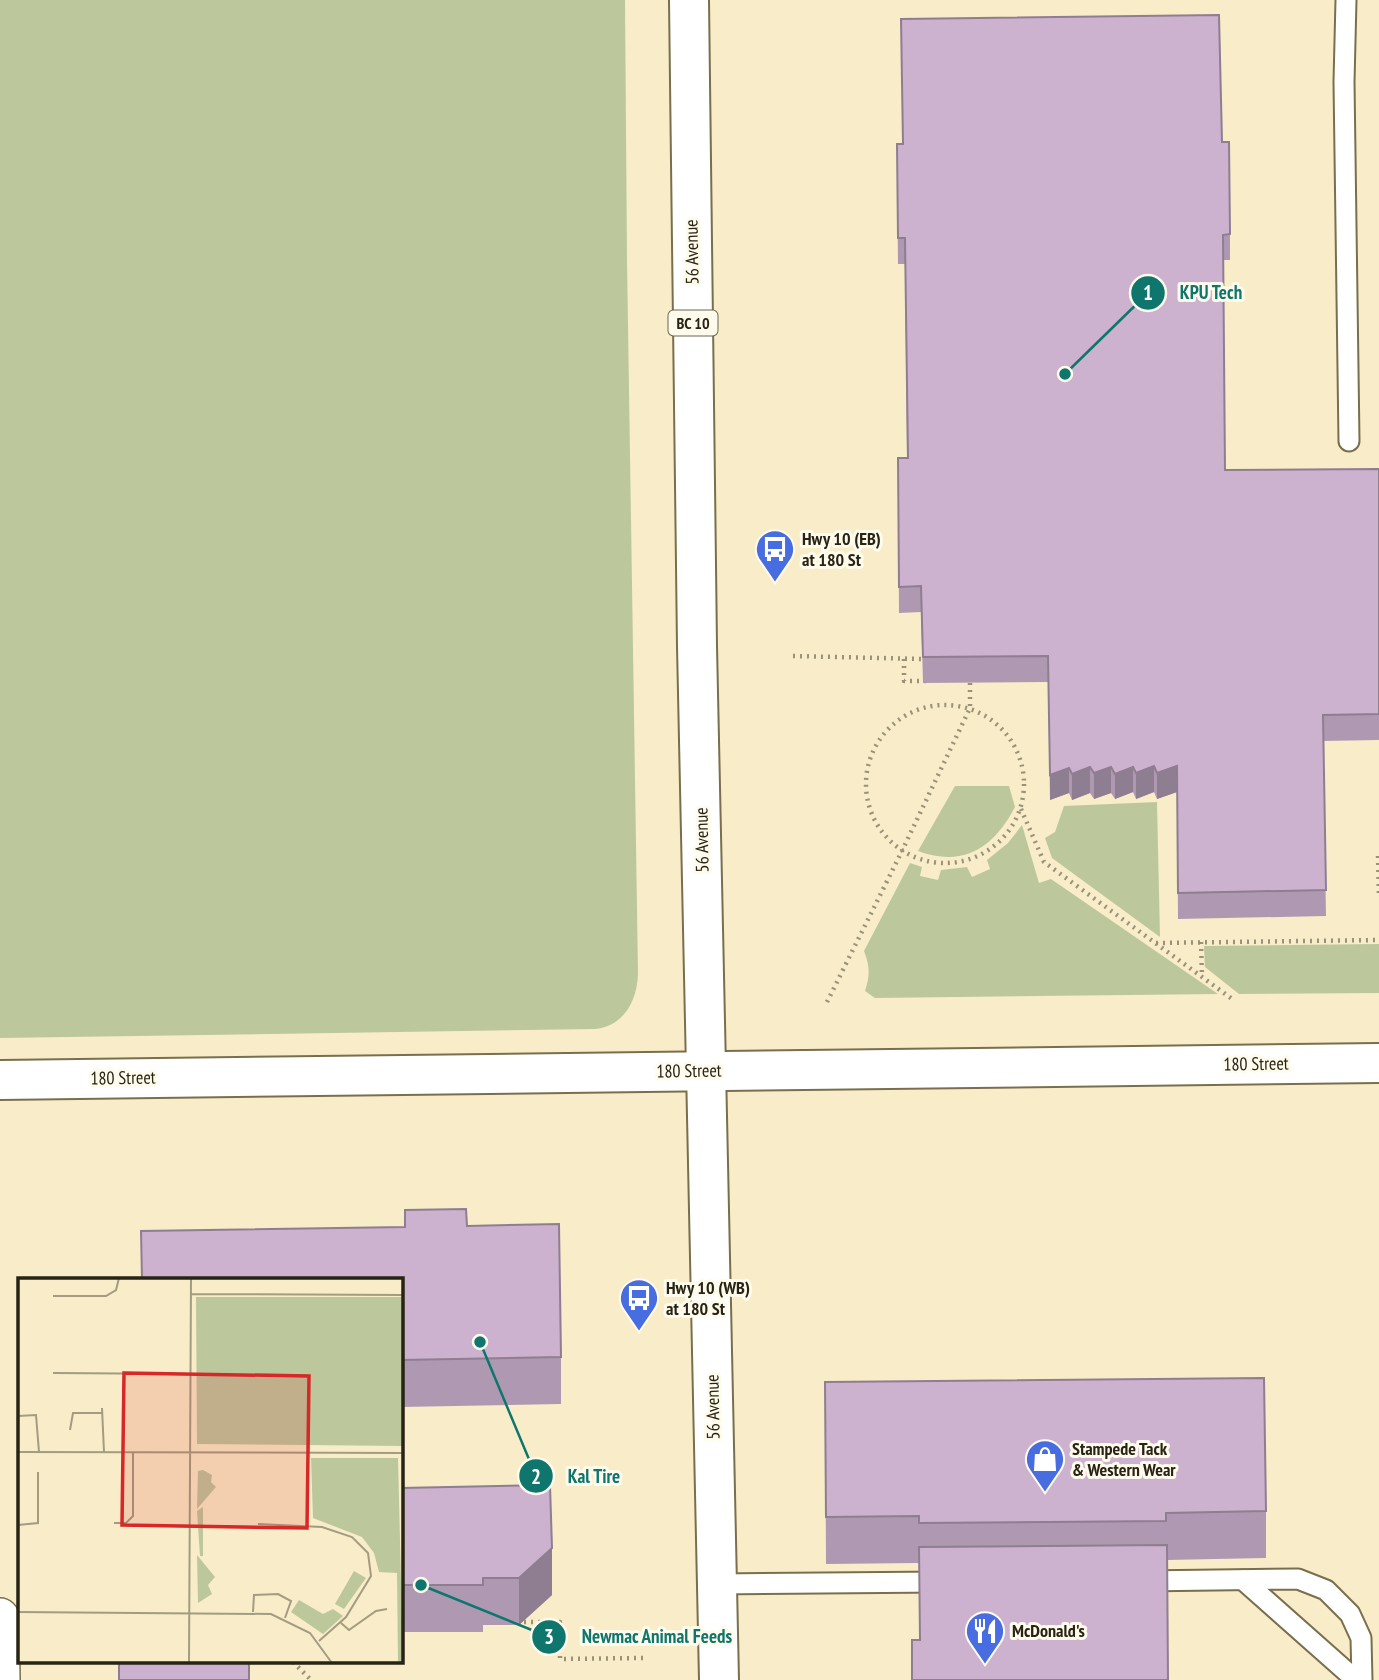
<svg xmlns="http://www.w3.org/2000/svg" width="1379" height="1680" viewBox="0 0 1379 1680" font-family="'PT Sans Narrow',sans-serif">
<rect width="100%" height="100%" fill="#f8edc8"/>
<g fill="#bdc79c">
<path d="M0 0H625L627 260 638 974C637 1001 624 1026 595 1029L0 1038Z"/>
<path d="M955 786H1009L1015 807C994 847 964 868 918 851Z"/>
<polygon points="1157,802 1160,937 1052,858 1045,838 1055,832 1064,806"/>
<path d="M1022 825 1039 883 1051 879 1218 994 875 998 865 991C870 976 870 966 864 951L910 863 922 867 920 876 938 880 941 870 967 867 972 877 990 869 987 860 1008 843Z"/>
<polygon points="1379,944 1379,993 1239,994 1205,967 1204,946"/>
</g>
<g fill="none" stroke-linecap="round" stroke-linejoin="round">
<g stroke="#796f4e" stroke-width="23">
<g id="service">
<polyline points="1346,0 1344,82 1349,441"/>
<polyline points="1243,1580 1356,1680"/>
<polyline points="1141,1581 1298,1579 1326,1590 1350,1614 1361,1638 1362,1680"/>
<polyline points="717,1584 943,1582"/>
</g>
</g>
<g stroke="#796f4e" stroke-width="40">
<polyline id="minor" points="0,1617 1,1680"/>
</g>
<g stroke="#796f4e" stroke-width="42">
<polyline id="tertiary" points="0,1080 1379,1063"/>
</g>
<g stroke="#796f4e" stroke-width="42">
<polyline id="trunk" points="689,0 697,646 719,1680"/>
</g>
<g stroke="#9a9278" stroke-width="4.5" stroke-dasharray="2 5" stroke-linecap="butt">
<polyline points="793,656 922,659"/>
<polyline points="904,659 904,681 926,681"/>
<circle cx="945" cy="784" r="79"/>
<polyline points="1021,809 1044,862 1235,1001"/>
<polyline points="1378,856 1379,897"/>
<polyline points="1201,942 1202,976"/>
<polyline points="1156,943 1379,940"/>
<polyline points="827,1002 902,851 970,708 970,680"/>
<polyline points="517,1622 560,1622 560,1659 644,1658"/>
<polyline points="246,1662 293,1661"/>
<polyline points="293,1662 311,1680"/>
</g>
<use href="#service" stroke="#fff" stroke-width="19"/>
<use href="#minor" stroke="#fff" stroke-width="37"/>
<use href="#tertiary" stroke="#fff" stroke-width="38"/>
<use href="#trunk" stroke="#fff" stroke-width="38"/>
</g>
<g fill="#af99b2">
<polygon points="1222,142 1230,234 1230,260 1223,260 1225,470 1379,469 1379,740 1323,741 1326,916 1178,919 1177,792 1157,799 1154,792 1136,799 1133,792 1115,799 1111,793 1094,799 1090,793 1072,800 1069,793 1050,800 1048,682 923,683 921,612 899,613 898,458 907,458 905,264 898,264 897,170 903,144"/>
<polygon points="467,1226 561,1357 561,1404 401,1407 401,1279 141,1279 141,1231"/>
<polygon points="825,1382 1266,1511 1266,1558 1167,1560 1168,1680 912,1680 912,1640 920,1640 919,1563 826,1564"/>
<polygon points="401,1488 552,1595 519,1625 483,1625 483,1632 401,1632"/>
</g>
<g fill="#8f7d91">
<polygon points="1154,766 1154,792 1136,799 1136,773"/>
<polygon points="1177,766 1177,792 1157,799 1157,773"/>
<polygon points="1090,767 1090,793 1072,800 1072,774"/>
<polygon points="1111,767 1111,793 1094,799 1094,773"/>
<polygon points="1133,767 1133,792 1115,799 1115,774"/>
<polygon points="1069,768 1069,793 1050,800 1050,775"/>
<polygon points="552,1548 552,1595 519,1625 519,1578"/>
</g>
<g fill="#ccb2cf" stroke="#8f7d91" stroke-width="2">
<polygon points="1219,15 1222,142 1229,142 1230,234 1223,235 1225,470 1379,469 1379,714 1323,715 1326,890 1178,893 1177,766 1157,773 1154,766 1136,773 1133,767 1115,774 1111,767 1094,773 1090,767 1072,774 1069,768 1050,775 1048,656 923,657 921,586 899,587 898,458 908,458 905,238 898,238 897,144 903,144 901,19"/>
<polygon points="466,1209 467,1226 559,1224 561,1357 401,1360 401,1279 142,1279 141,1231 405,1227 405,1210"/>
<polygon points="1264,1378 1266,1511 1166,1513 1166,1521 919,1523 919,1516 826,1517 825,1382"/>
<polygon points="550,1485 552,1548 519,1578 483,1578 483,1585 401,1585 401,1488"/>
<polygon points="1167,1545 1168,1680 912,1680 912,1640 920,1640 919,1547"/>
<rect x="119" y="1661" width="130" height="19"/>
</g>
<defs>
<g id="bus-pin" transform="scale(2.0125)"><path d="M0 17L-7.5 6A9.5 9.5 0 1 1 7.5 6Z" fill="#476de0" stroke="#fffbec"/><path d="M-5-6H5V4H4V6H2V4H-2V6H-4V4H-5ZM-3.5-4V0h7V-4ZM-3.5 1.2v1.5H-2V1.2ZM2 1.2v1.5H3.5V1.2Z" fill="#fff"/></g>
<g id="shop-pin" transform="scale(2.0125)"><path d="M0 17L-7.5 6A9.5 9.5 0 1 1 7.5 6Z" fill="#476de0" stroke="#fffbec"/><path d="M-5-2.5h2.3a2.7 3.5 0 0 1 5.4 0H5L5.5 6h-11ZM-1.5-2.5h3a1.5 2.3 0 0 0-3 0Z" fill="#fff"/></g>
<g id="restaurant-pin" transform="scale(2.0125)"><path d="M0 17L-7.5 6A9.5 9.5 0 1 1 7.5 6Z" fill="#476de0" stroke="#fffbec"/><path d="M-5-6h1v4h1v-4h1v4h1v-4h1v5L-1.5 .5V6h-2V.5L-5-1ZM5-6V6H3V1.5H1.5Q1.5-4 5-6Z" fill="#fff"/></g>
</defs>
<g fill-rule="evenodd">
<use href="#bus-pin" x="775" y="549"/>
<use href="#bus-pin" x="639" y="1298"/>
<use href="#shop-pin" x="1045" y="1459"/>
<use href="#restaurant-pin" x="985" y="1631"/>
</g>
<g text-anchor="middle" stroke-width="6" stroke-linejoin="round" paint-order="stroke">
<rect fill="#fffbec" stroke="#686456" stroke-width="2" x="668.5" y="310.5" width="49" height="25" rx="5"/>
<g font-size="16" font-weight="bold" fill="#272315">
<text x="693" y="329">BC 10</text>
</g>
<g font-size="18" fill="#272315" stroke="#fffbec">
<text transform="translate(692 252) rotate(-91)" y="6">56 Avenue</text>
<text transform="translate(702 840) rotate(-91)" y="6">56 Avenue</text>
<text transform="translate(1256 1064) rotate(-1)" y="6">180 Street</text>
<text transform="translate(689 1071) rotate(-1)" y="6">180 Street</text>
<text transform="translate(123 1078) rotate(-1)" y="6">180 Street</text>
<text transform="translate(713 1407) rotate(-91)" y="6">56 Avenue</text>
</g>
<g font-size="18" font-weight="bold" fill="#272315" stroke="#fffbec" text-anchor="start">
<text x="802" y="545">Hwy 10 (EB)<tspan x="802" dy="21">at 180 St</tspan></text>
<text x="666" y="1294">Hwy 10 (WB)<tspan x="666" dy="21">at 180 St</tspan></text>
<text x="1072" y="1455">Stampede Tack<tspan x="1072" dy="21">&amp; Western Wear</tspan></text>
<text x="1012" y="1637">McDonald's</text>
</g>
</g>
<g transform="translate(18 1278)">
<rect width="385" height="385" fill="#f8edc8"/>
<path d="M178 19H385V168L179 166ZM293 180H380L385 385H380L379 295 361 294 356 275 344 259 295 240ZM185 192 194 197 193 204 198 209 179 231 180 193ZM185 229V278H182L179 233ZM179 277 197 299 190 307 194 316 180 325ZM336 293 348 300 326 331 317 326ZM281 322 305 336 315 331 325 338 305 356 273 334Z" fill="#bdc79c"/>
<path fill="none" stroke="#a49c80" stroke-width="2" d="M173 16 385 17M35 18H88L98 12 101 0M35 95 172 96M84 130 86 174M0 138 18 137 21 174M52 152 55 135H84M0 174 385 175M96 245H108L115 238V174M240 246 304 249 334 259 350 275 353 298 328 339 301 363M0 247 20 245V194M0 334 253 336 292 355 314 385M235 334 236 317 260 316 273 323 267 340M323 345 331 352 358 333 369 331M171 385 173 0"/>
<path fill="#d62828" fill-opacity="0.15" stroke="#d62828" stroke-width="3.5" d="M106 95 291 98 289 250 104 247Z"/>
<rect width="385" height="385" fill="none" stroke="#272315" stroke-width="3.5"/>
</g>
<path fill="none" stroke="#0f766e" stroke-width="2.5" d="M1065 374L1148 293M480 1342L536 1476M421 1585L549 1637"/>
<g fill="#0f766e" stroke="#fffbec" stroke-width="2.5">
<circle cx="1065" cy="374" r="7"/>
<circle cx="480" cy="1342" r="7"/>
<circle cx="421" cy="1585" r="7"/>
<circle cx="1148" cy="293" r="18"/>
<circle cx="536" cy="1476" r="18"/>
<circle cx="549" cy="1637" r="18"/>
</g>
<g font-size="21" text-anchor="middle" font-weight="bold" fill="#fff">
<text x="1148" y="300">1</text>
<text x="536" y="1484">2</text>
<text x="549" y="1644">3</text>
</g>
<g font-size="19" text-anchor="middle" font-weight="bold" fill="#0f766e" stroke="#fffbec" stroke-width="6" stroke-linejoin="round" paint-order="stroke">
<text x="1211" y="299">KPU Tech</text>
<text x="594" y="1483">Kal Tire</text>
<text x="657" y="1643">Newmac Animal Feeds</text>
</g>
</svg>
